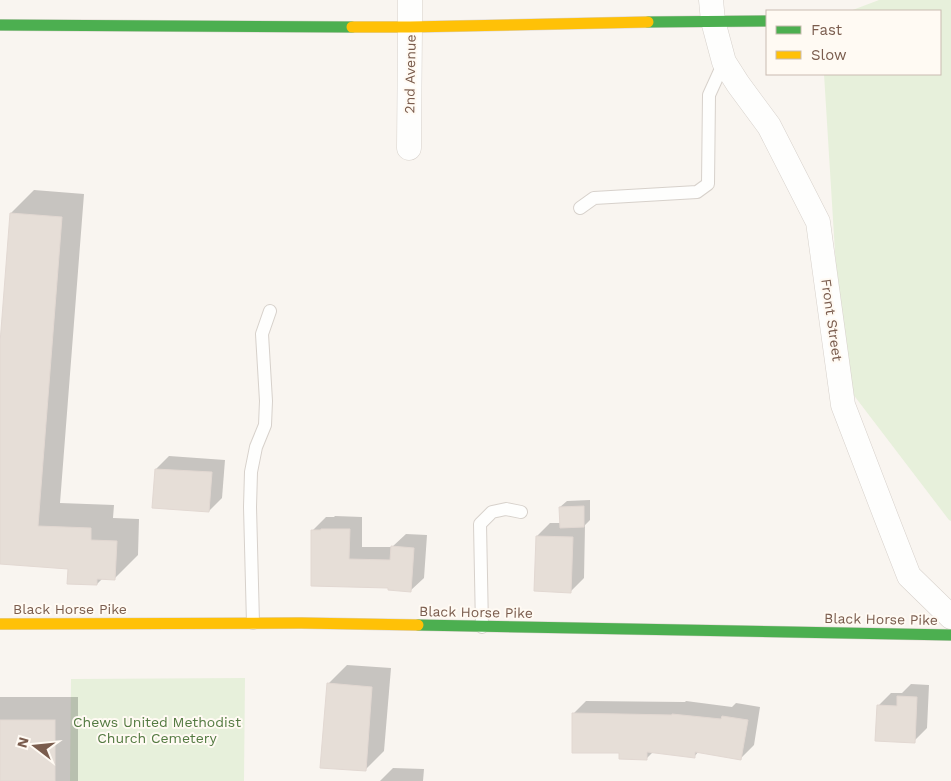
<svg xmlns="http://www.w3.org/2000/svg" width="951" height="781" viewBox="0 0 951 781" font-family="'Work Sans',sans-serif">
<rect width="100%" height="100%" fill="#f9f5f0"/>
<g fill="#e7f0db">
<polygon points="879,0 951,0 951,521 949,520 843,381 824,74 940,74 940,11 850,11"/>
<polygon points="245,678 244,781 70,781 71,679"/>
</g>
<g fill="#0003">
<polygon points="34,190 84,194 60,503 114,505 113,518 139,519 138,555 115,578 103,578 97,584 69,567 0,562 0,359 11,213"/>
<polygon points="169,456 225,460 222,498 209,511 156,469"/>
<polygon points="590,500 590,520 585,525 584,578 571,591 537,536 550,523 561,523 560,507 567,501"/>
<polygon points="335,516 362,517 362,547 392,547 406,534 427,535 424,578 410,591 390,587 312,585 313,530 326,517 334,517"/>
<polygon points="347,665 391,668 384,751 365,770 328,684"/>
<polygon points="911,684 929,685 927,728 914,741 878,706 891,693 902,693"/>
<rect x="0" y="697" width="78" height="84"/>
<polygon points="586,701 685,702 686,701 732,707 736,703 760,707 754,745 741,758 699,751 694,757 654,751 646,759 621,751 573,714"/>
<polygon points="393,768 424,769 423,781 380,781"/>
</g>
<g fill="#e6ded7" stroke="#e2d8d2">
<polygon points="10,213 62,217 38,526 91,528 91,540 117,541 115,580 97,579 97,585 67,584 68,569 0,564 0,343"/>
<polygon points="155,469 212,472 209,512 152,508"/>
<polygon points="584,506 584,527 560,528 559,507"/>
<polygon points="321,529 350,529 349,559 390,560 391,546 414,548 411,592 388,590 388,588 311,586 311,530 321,530"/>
<polygon points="536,536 573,537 571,593 534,591"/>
<polygon points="327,683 372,687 366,771 320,768"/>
<polygon points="897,696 917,697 915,743 875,741 877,705 897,706"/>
<polygon points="572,713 672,715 672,714 721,719 722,716 748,720 741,760 695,752 695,758 647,752 647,760 619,759 619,753 572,753"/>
<rect x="0" y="720" width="55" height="61"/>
</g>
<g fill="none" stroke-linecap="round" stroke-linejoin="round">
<g stroke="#d7d1cb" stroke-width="14">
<g id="lane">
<polyline points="580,208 594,198 697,192 708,184 709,95 724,62"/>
<polyline points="253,623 250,507 251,472 256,447 265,425 266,401 262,334 270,311"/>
<polyline points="482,627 480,524 492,512 506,509 521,512"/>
</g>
</g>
<g stroke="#d7d1cb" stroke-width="25">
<g id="street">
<polyline points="711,0 713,21 724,62 738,84 769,126 818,222 843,405 886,517 909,576 951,617"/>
<polyline points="409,148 410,27 410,0"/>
</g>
</g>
<g stroke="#d9d2cb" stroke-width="12">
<g id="fast">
<polyline points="648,22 767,21"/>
<polyline points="0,25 352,27"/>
<polyline points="418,625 951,635"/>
</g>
</g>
<g stroke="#d9d2cb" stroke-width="12">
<g id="slow">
<polyline points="352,27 410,27 648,22"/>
<polyline points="0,624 301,623 418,625"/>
</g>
</g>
<use href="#lane" stroke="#fefefd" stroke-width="12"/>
<use href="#street" stroke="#fefefd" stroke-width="24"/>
<use href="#fast" stroke="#4caf50" stroke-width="11"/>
<use href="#slow" stroke="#ffc107" stroke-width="11"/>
</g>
<g text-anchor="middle" stroke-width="4" stroke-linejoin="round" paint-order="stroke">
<g font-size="14" fill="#7a5c4d" stroke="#fffaf3">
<text transform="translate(410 74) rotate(-89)" y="5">2nd Avenue</text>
<text transform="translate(832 320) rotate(82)" y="5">Front Street</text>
<text x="70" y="614">Black Horse Pike</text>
<text transform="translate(476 612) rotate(1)" y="5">Black Horse Pike</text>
<text transform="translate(881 619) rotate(1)" y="5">Black Horse Pike</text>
</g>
<g font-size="14" fill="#537a41" stroke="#fffaf3">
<text x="157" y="727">Chews United Methodist<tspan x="157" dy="16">Church Cemetery</tspan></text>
</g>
</g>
<rect x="766" y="10" width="175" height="65" fill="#fffaf3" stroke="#cabbb1"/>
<rect x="776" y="26" width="25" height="8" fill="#4caf50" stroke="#cabbb1"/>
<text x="811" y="35" font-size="15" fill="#7a5c4d">Fast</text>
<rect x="776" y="51" width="25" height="8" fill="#ffc107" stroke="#cabbb1"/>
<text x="811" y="60" font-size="15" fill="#7a5c4d">Slow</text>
<g transform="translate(35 746) rotate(286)" stroke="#fffaf3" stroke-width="4" paint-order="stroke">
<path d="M0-4L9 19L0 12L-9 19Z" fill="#7a5c4d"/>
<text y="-8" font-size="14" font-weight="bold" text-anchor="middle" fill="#7a5c4d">N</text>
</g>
</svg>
